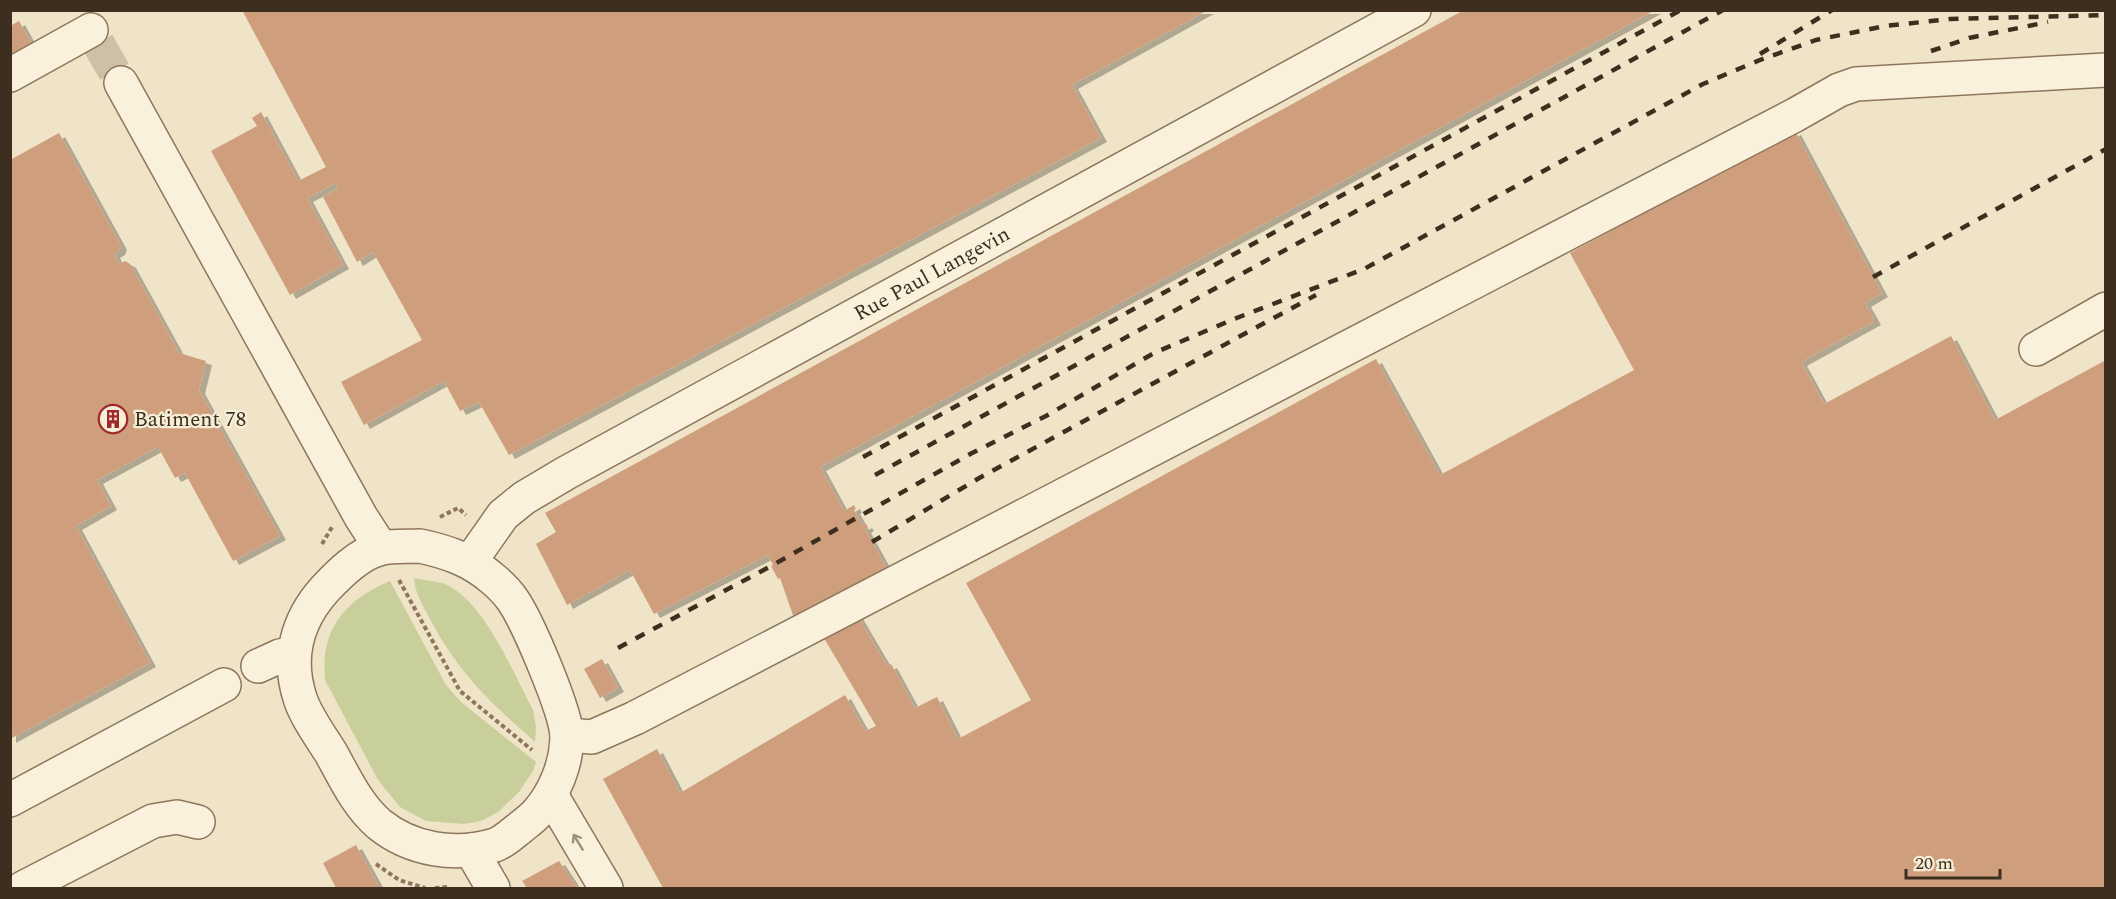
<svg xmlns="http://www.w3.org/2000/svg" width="2116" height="899" viewBox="0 0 2116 899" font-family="Spectral,serif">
<defs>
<filter id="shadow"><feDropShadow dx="6" dy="4" stdDeviation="0" flood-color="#0004"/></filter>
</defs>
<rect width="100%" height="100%" fill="#f0e4c8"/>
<g fill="#c9cf9b">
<path d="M414 578C423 580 433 581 442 583 483 597 513 673 533 710L536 727 535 742C489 701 458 673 429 617 422 604 415 593 414 578Z"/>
<path d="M390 581 446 685 461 702 536 762 533 771 519 792 498 812 481 821 464 824 426 821 400 807 378 780 325 680C320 629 345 600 390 581Z"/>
</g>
<g fill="#cf9f7d" filter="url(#shadow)">
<polygon points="242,10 1208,10 1072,85 1101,138 509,455 479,402 460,411 444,381 364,425 341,382 422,340 373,252 357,262 323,197 338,188 336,183 307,198 343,265 290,295 211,151 257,126 252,118 261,112 298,181 326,167"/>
<polygon points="1464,10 1655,10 820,467 844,511 854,505 856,509 854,510 863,526 866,524 868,527 865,529 886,567 843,591 887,666 891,664 915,708 937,697 958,739 1031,700 966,583 1376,359 1440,475 1634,370 1570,253 1795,131 1882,293 1865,303 1875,321 1801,362 1824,404 1951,336 1995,420 2106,360 2106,888 663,888 603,779 657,749 680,793 845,695 865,731 876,726 808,611 794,618 780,578 778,579 771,566 773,565 768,555 654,614 630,570 567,605 536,544 556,532 545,513"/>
<polygon points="19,21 35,50 15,61 10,53 10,26"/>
<polygon points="59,133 121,246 119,251 114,254 119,264 125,261 130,264 179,353 206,361 199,390 280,536 233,561 185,473 175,478 158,447 97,480 111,506 76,526 150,663 10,739 10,160"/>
<polygon points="602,659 618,688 600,698 584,669"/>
<polygon points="356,845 379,887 377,888 336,888 323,863"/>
<polygon points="559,861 577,888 527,888 522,881"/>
</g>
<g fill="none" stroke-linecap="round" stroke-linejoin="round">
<polyline stroke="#ccc0a6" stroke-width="33" stroke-dasharray="33 16" stroke-linecap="butt" points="98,43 121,83"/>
<g stroke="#8d765c" stroke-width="36">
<g id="minor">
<polyline points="10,75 91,30"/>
<polyline points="121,83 361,517 381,548"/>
<polyline points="2036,349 2106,309"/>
<path d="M420 546C448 552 471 560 493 579 500 585 507 592 512 599 527 620 567 713 567 738 566 765 555 792 538 812 533 818 527 822 521 827 513 833 504 842 495 845 455 857 411 850 379 824 357 805 345 778 331 753 321 737 305 715 300 698 287 658 297 620 325 589 339 574 359 554 379 549 392 545 407 547 420 546Z"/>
<path id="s1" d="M470 562 503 515 524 498 566 473 1414 10"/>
<polyline points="258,666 280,656 294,653"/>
<polyline points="567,735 592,737 635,718 1795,115 1839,90 1856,84 2106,70"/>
<polyline points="551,795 606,888"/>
<polyline points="10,800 224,685"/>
<polyline points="471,850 493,888"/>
<polyline points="23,888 153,821 177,817 198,822"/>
</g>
</g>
<g stroke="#8d765c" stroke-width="4" stroke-dasharray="4.5 3" stroke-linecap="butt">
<polyline points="440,517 458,508 466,515"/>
<polyline points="322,544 332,527"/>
<polyline points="399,580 460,691 532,750"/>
<polyline points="376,864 399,880 425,888"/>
<polyline points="435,888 447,887 449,888"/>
</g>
<use href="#minor" stroke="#faf1dc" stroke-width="33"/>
<g stroke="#3d2e20" stroke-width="4.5" stroke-dasharray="10 10" stroke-linecap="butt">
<polyline points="1931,51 1969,38 2048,22"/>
<polyline points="1760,54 1832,10"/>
<polyline points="1873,277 2106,149"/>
<polyline points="863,457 1681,10"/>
<polyline points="875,475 1723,10"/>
<polyline points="872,542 981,477 1316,295"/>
<polyline points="618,648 771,566 972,453 1046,416 1154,353 1234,319 1364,269 1703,84 1760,60 1816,40 1885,26 1950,19 2106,15"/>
</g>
</g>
<defs><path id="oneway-shaft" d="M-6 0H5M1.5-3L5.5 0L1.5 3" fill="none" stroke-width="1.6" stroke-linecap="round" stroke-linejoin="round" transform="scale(1.5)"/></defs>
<use stroke="#9c907e" href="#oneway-shaft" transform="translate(578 842) rotate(-121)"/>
<defs>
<g id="building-ring" transform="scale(1.5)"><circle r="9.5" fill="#f7eed8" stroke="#9e2a2b" stroke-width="1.5"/><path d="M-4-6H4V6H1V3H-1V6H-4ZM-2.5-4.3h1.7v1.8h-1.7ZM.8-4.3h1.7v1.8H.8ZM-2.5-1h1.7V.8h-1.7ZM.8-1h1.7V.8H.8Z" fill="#9e2a2b"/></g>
</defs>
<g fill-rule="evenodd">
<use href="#building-ring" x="113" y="419"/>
</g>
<g text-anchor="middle" stroke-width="4.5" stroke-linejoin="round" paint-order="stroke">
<g font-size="21" fill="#3d2e20" stroke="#f7eed8">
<text dy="7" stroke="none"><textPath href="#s1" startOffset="550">Rue Paul Langevin</textPath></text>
</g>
<g font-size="21" fill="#3d2e20" stroke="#f7eed8" text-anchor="start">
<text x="134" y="426">Batiment 78</text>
</g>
</g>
<rect width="2116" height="899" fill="none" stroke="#3d2e20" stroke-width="24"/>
<path d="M1906 869v9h94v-9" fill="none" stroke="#3d2e20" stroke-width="3"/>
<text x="1915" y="869" font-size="18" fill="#3d2e20" stroke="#f7eed8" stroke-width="4.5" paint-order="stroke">20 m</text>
</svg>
